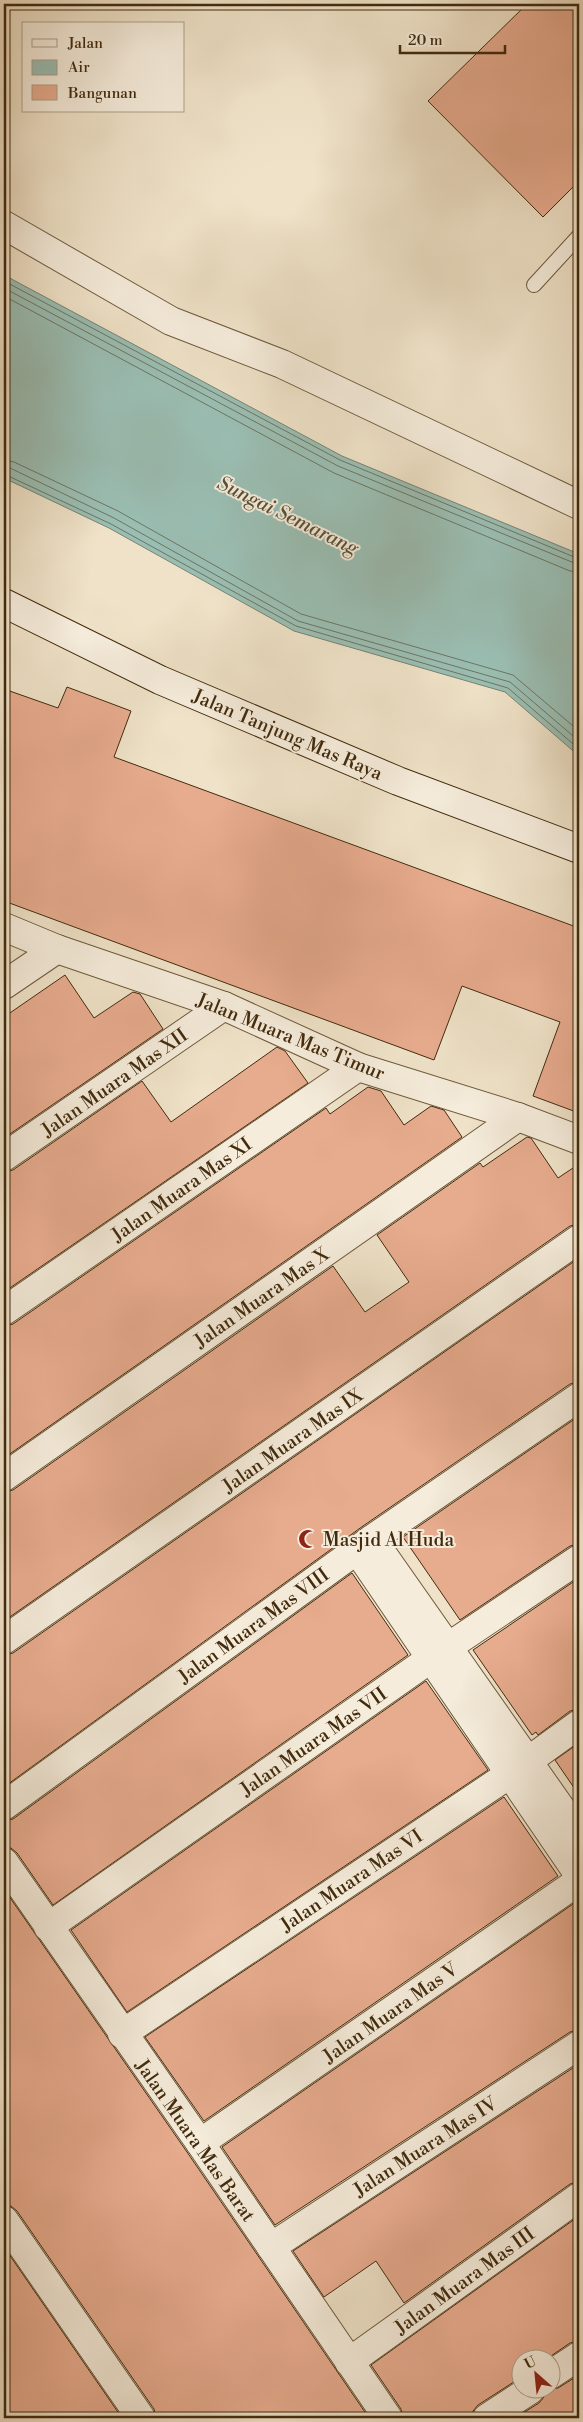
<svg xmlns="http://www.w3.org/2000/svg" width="583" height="2422" viewBox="0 0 583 2422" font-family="'Libre Bodoni',serif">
<rect width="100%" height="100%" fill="#efe2c8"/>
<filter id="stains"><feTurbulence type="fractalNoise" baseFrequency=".004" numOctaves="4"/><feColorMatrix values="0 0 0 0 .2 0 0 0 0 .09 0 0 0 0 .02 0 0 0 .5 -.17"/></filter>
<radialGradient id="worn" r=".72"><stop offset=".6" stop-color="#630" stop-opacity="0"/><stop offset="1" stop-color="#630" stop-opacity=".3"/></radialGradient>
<polygon fill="#9abeb3" stroke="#778371" points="4,275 342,456 579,554 579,756 505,692 294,631 109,528 4,478"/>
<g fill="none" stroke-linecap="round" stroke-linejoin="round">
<g stroke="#6e7460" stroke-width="1">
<polyline points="4,281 340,460 579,559"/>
<polyline points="4,288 338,466 579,565"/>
<polyline points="4,296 334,473 570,571 579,572"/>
<polyline points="4,460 14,462 118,511 301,614 513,675 579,731"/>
<polyline points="4,467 10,468 114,518 298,621 510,682 579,741"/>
<polyline points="4,474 111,524 296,626 508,688 579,749"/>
</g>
</g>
<g fill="#e7ab8e" stroke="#422b0d">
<polygon points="527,4 579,4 579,181 543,217 428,101"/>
<polygon points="67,687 131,711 114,757 579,928 579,1113 533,1096 560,1022 462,986 434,1060 4,901 4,689 58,708"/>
<polygon points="65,975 94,1018 133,992 140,994 163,1029 4,1138 4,1017"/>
<polygon points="277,1047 285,1051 308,1083 4,1292 4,1172 13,1170 142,1081 171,1122"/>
<polygon points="368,1087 381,1091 404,1125 431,1106 444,1110 462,1137 4,1458 4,1326 13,1324 326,1108 330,1114"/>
<polygon points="527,1137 531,1138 558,1178 579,1164 579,1224 570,1226 4,1621 4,1492 13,1490 333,1266 365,1312 409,1282 377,1235 480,1163 483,1167"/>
<polygon points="579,1258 579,1382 570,1384 363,1526 4,1787 4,1655 13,1653"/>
<polygon points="579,1416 579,1544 570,1546 460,1620 403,1537"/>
<polygon points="352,1573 408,1655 53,1905 17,1853 11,1848 4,1847 4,1821 13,1819"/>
<polygon points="579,1578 579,1709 570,1711 538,1735 536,1732 532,1735 473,1650"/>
<polygon points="426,1681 488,1770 127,2012 71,1930"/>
<polygon points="579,1743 579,1795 555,1760"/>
<polygon points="504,1797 558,1876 204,2121 145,2037"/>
<polygon points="4,1889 187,2152 369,2418 156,2418 154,2409 17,2211 11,2206 4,2205"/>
<polygon points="576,1902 579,1908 579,2030 570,2032 275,2225 222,2147"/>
<polygon points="579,2064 579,2182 570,2184 404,2303 376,2261 324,2297 293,2251"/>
<polygon points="579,2216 579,2341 570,2343 545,2360 520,2360 520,2378 478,2405 473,2411 471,2418 403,2418 401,2409 371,2365"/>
<polygon points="4,2247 122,2418 4,2418"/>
<polygon points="579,2375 579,2418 515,2418 539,2403 544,2397 546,2390 558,2388"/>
</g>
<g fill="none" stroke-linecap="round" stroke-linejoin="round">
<g stroke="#6d593c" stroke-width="16">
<polyline id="lane" points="534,285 579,236"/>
</g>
<g stroke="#6d593c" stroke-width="30">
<g id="street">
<polyline points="4,225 171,321 282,364 579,505"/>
<polyline points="4,927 57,949 224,1006 358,1067 518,1117 579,1140"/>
<polyline points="4,985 57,949"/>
<polyline points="4,1157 224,1006"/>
<polyline points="4,1311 358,1067"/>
<polyline points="4,1477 518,1117"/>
<polyline points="372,1539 579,1834"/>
<polyline points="357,1550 579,1875"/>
<polyline points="4,1640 579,1239"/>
<polyline points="4,1806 372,1539 579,1397"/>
<polyline points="4,1862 200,2143 388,2418"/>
<polyline points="48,1927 430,1659 579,1559"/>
<polyline points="122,2034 510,1774 579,1724"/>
<polyline points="200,2143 579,1881"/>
<polyline points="4,2220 141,2418"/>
<polyline points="271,2247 579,2045"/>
<polyline points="349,2362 579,2197"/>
<polyline points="550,2375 579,2356"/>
<polyline points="487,2418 530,2390"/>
</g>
</g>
<g stroke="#422b0d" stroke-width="30">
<polyline id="secondary" points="4,603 160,680 398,781 579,849"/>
</g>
<use href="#lane" stroke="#f5ecdb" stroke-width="14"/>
<use href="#street" stroke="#f5ecdb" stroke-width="28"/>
<use href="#secondary" stroke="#f5ecdb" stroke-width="28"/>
</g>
<defs>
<g id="mosque-bare" transform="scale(1.5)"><path d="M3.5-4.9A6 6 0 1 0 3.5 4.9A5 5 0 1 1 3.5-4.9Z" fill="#8f2418" stroke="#f5ecdb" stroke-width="2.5" paint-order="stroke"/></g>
</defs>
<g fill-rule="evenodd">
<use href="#mosque-bare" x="308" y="1539"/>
</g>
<g text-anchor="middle" stroke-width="4" stroke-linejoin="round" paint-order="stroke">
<g font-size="19" fill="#422b0d" stroke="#f5ecdb">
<text transform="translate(288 734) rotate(23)" y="7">Jalan Tanjung Mas Raya</text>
<text transform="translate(291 1036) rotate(22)" y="7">Jalan Muara Mas Timur</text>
<text transform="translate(114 1082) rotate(-35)" y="7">Jalan Muara Mas XII</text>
<text transform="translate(181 1189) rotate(-35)" y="7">Jalan Muara Mas XI</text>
<text transform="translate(261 1297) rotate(-35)" y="7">Jalan Muara Mas X</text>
<text transform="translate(292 1440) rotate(-35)" y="7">Jalan Muara Mas IX</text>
<text transform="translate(253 1625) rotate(-36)" y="7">Jalan Muara Mas VIII</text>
<text transform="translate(313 1741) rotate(-35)" y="7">Jalan Muara Mas VII</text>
<text transform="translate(351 1880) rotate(-34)" y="7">Jalan Muara Mas VI</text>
<text transform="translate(390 2012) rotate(-35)" y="7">Jalan Muara Mas V</text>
<text transform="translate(196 2140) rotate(55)" y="7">Jalan Muara Mas Barat</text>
<text transform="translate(425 2146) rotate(-33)" y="7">Jalan Muara Mas IV</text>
<text transform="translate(464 2280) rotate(-36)" y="7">Jalan Muara Mas III</text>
</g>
<g font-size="19" fill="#422b0d" stroke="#f5ecdb" text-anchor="start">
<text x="323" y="1546">Masjid Al Huda</text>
</g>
<g font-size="20" font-style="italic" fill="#585036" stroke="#f5ecdb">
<text transform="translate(288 515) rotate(26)" y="7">Sungai Semarang</text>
</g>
</g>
<rect width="583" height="2422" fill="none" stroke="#efe2c8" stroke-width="20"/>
<rect x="5" y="5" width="573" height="2412" fill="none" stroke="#422b0d" stroke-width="2.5"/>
<rect x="10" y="10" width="563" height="2402" fill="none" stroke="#422b0d"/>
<rect x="22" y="22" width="162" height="90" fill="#f5ecdb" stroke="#ad9f89"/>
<rect x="32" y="39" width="25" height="8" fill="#f5ecdb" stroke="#ad9f89"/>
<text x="68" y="48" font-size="15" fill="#422b0d">Jalan</text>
<rect x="32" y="60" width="25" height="15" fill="#9abeb3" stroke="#ad9f89"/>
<text x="68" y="72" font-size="15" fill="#422b0d">Air</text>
<rect x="32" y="85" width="25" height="15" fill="#e7ab8e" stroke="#ad9f89"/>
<text x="68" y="98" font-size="15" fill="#422b0d">Bangunan</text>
<g transform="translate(536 2374) rotate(333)"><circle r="24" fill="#f5ecdb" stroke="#ad9f89"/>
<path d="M0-4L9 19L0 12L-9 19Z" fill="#8f2418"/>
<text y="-8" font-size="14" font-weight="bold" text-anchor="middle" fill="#422b0d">U</text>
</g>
<path d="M400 45v8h105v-8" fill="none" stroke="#422b0d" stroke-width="2.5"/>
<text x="408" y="45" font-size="15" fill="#422b0d" stroke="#f5ecdb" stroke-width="4" paint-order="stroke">20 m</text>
<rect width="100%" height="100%" filter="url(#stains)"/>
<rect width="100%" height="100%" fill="url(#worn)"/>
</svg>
